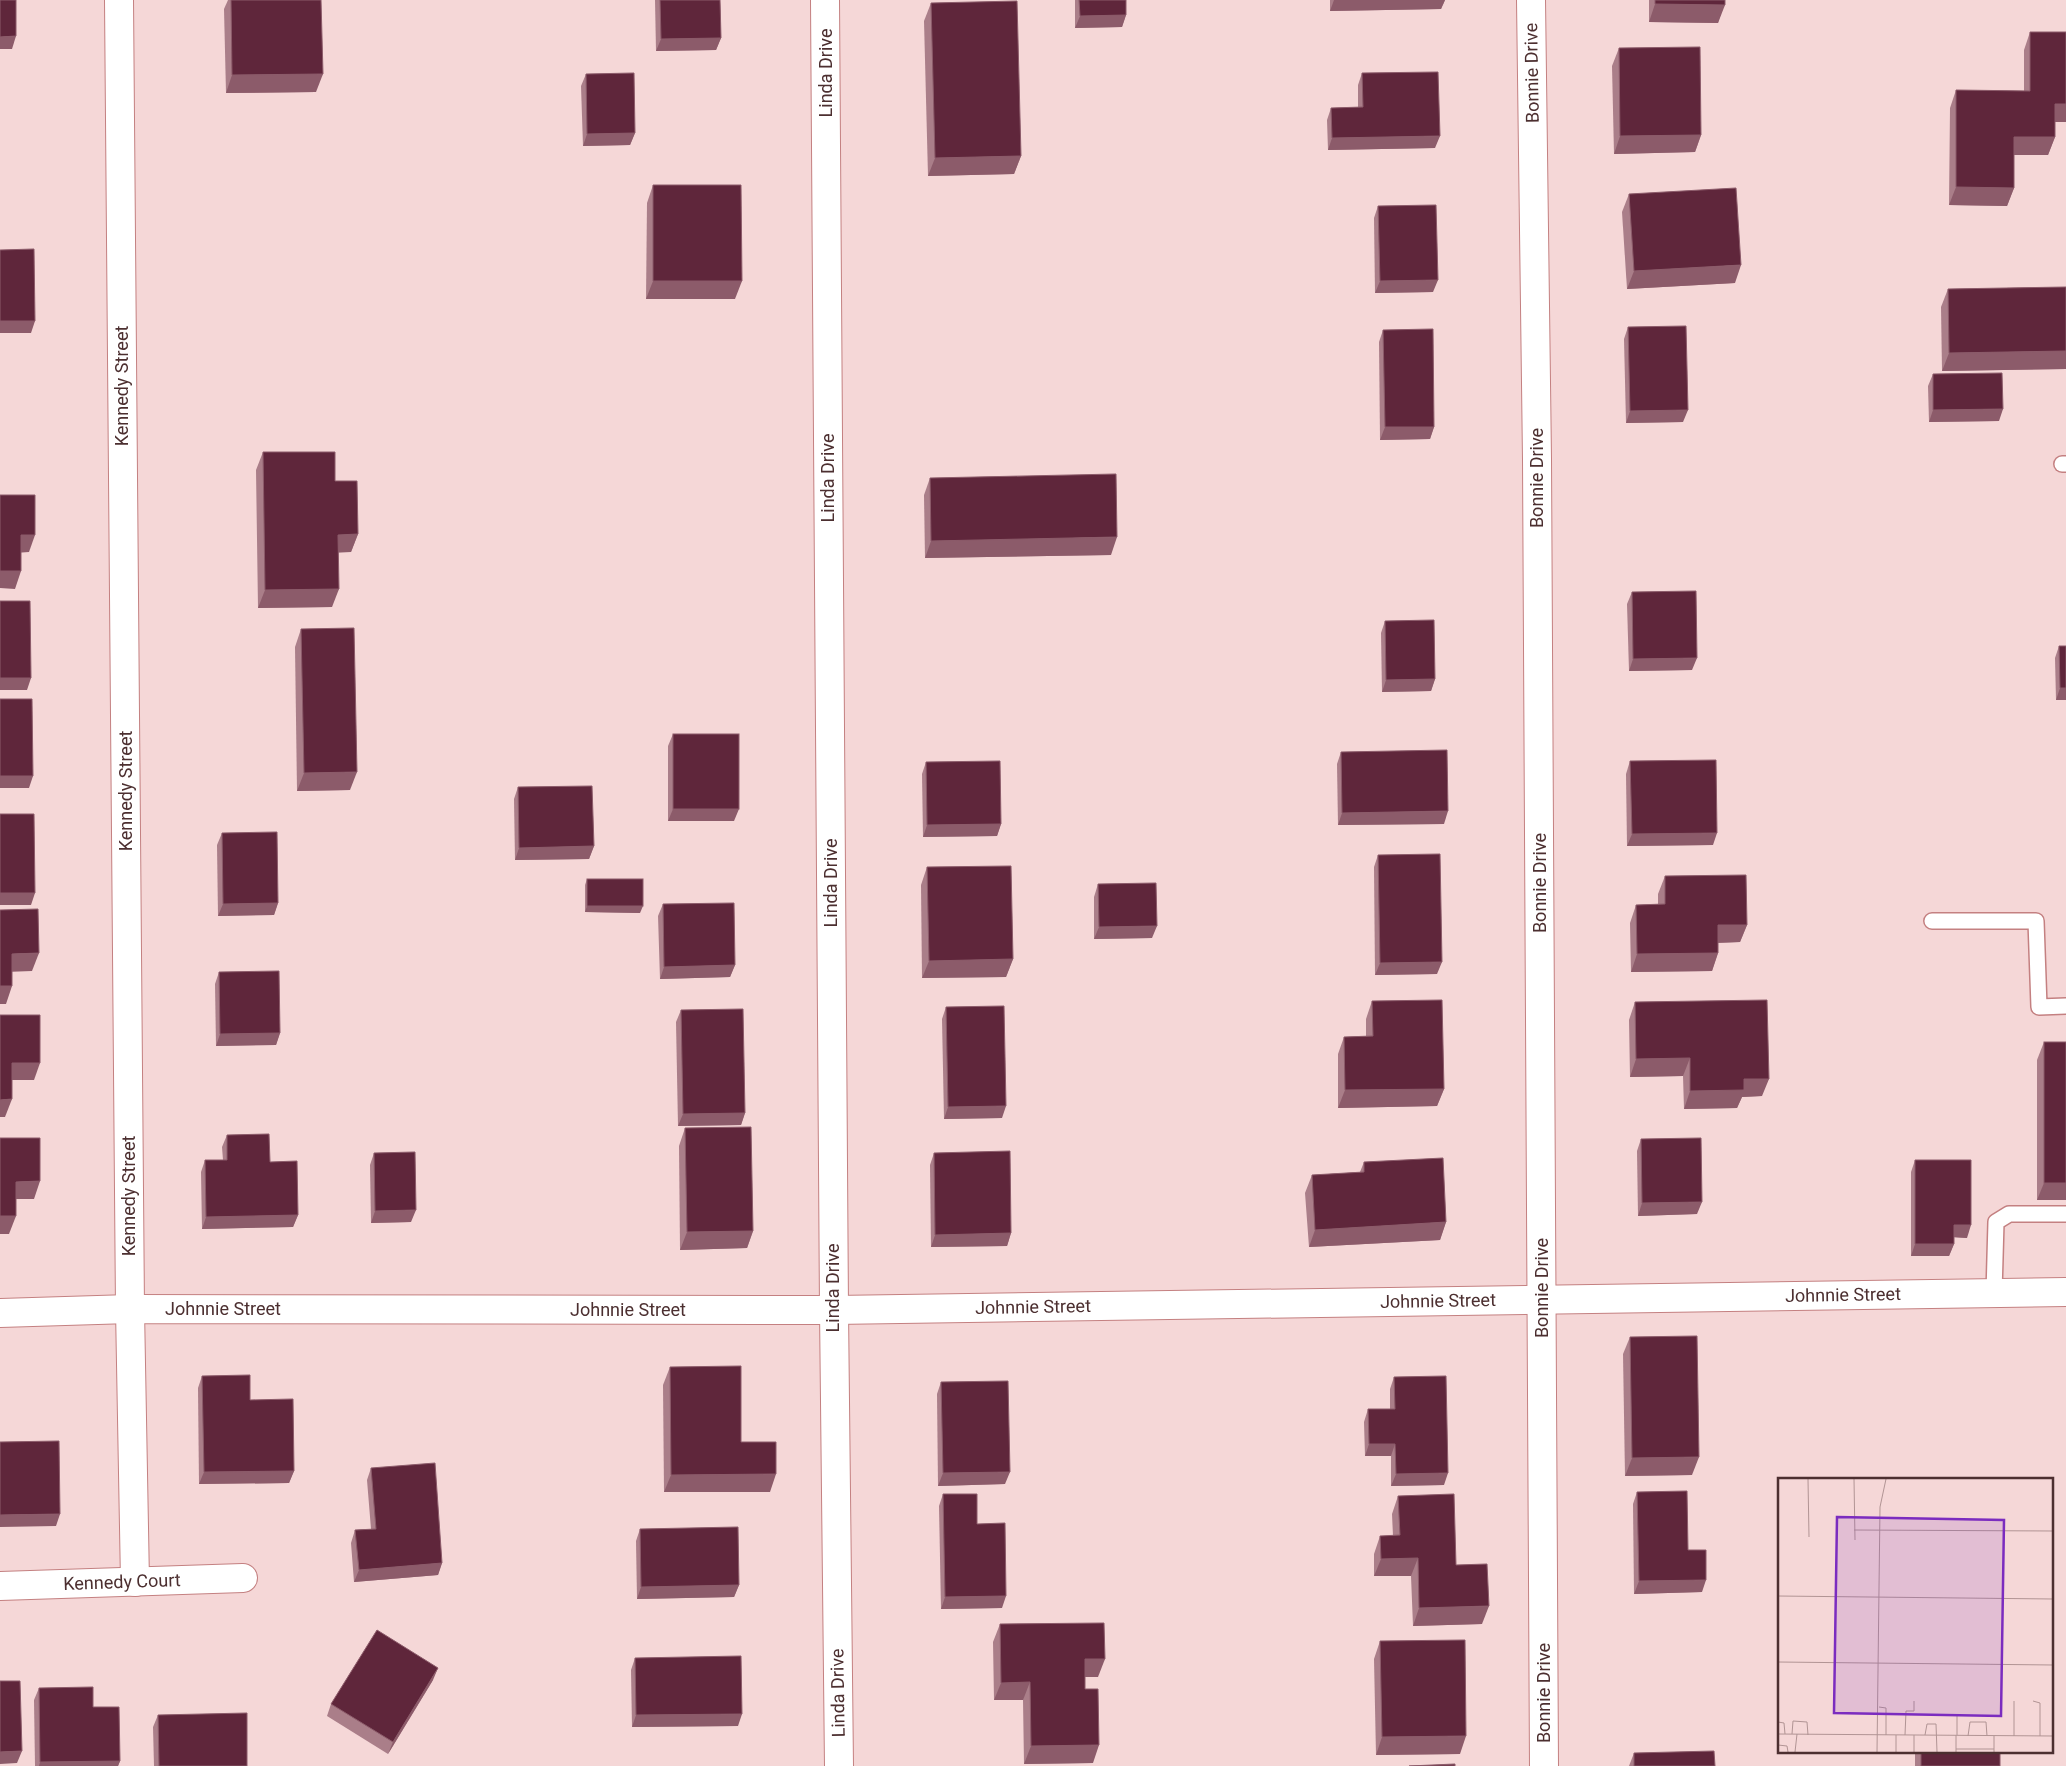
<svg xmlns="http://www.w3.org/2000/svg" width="2066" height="1766" viewBox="0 0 2066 1766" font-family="Roboto,sans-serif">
<rect width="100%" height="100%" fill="#f5d7d7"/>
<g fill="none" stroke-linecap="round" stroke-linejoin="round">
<g stroke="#c48081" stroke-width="18">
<g id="service">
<polyline points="2062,464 2066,464"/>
<polyline points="1932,921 2036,921 2039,1007 2066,1006"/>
<polyline points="1994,1293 1996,1222 2009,1214 2066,1214"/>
</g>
</g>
<g stroke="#c48081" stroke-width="30">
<g id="minor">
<polyline points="119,0 130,1309 135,1582"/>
<polyline points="825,0 834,1310 839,1766"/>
<polyline points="1531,0 1537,459 1544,1766"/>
<polyline points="0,1313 130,1309 834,1310 2066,1292"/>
<polyline points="0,1586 243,1578"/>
</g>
</g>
<use href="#service" stroke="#fff" stroke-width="15"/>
<use href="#minor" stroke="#fff" stroke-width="28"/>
</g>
<g fill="#aa7e89">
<polygon points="228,0 321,0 316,92 226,93 224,9"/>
<polygon points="655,0 720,0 721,38 716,50 656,51"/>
<polygon points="1075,0 1126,0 1126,15 1122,27 1075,28"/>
<polygon points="1330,0 1445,0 1441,9 1330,11"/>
<polygon points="1649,0 1725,0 1718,23 1649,22"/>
<polygon points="931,3 1021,156 1014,174 928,176 924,21"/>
<polygon points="2030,32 2055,122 2055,137 2048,155 2014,155 2014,188 2007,206 1949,205 1950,108 1956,90 2024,91 2024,50"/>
<polygon points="1619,48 1701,135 1695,152 1614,154 1612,66"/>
<polygon points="1362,73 1435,148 1328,150 1327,120 1331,108 1358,107 1358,85"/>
<polygon points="586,74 635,133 630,145 583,146 581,86"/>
<polygon points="653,185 735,299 646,299 647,203"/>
<polygon points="1629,194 1735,283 1627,289 1622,212"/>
<polygon points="1378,206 1433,292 1375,293 1374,218"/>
<polygon points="2066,287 2066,369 1942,371 1941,307 1948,289"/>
<polygon points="1628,327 1683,422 1626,423 1624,339"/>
<polygon points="1383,330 1434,427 1430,439 1380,440 1379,342"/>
<polygon points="1933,374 1999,421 1929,422 1928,386"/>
<polygon points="263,452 335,481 358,534 351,552 338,552 332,607 258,608 256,470"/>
<polygon points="930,478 1111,555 925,558 924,495"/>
<polygon points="1632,592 1692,670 1629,671 1627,604"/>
<polygon points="1385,621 1435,679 1431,691 1382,692 1381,633"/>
<polygon points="301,629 350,790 297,791 295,647"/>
<polygon points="2059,646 2066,646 2066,700 2056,700 2055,658"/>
<polygon points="673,734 734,821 668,821 668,746"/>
<polygon points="1341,752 1444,824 1338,825 1337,764"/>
<polygon points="1630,761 1713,845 1627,846 1626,774"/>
<polygon points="926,762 1001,824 997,836 923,837 922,774"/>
<polygon points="518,787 594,846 589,859 515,860 514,799"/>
<polygon points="222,833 278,903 274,915 218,916 217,845"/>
<polygon points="1378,855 1437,974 1375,975 1374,867"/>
<polygon points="927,867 1013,959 1006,977 922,978 921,885"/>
<polygon points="1665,876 1747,925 1740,942 1718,943 1718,953 1712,971 1631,972 1630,923 1636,905 1658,904 1658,894"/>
<polygon points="587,879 640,913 585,912 585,885"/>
<polygon points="1098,884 1152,938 1094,939 1094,897"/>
<polygon points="663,904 735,965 730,977 660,979 658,916"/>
<polygon points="219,972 280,1033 276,1045 216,1046 215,984"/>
<polygon points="1372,1001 1444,1089 1437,1106 1338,1108 1338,1054 1344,1037 1366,1036 1366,1019"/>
<polygon points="1635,1002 1762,1096 1742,1097 1737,1108 1684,1109 1683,1076 1630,1077 1629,1020"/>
<polygon points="946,1007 1002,1118 944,1119 942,1019"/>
<polygon points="681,1010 745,1113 741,1125 678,1126 676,1022"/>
<polygon points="2044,1042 2066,1042 2066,1200 2037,1200 2037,1060"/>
<polygon points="685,1128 753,1231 747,1248 680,1250 679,1146"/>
<polygon points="227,1135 298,1215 293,1227 202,1229 201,1172 205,1160 223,1160 222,1147"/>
<polygon points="1641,1139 1697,1214 1638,1216 1637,1151"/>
<polygon points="374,1153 411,1222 371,1223 370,1165"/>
<polygon points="934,1153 1011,1233 1007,1246 931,1247 930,1165"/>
<polygon points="1915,1160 1967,1238 1954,1237 1954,1244 1949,1256 1911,1256 1911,1172"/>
<polygon points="1364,1162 1446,1222 1440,1240 1309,1247 1305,1193 1312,1175 1360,1172"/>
<polygon points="1630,1337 1692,1475 1625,1476 1623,1354"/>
<polygon points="670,1367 741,1442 770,1492 664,1492 663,1385"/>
<polygon points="202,1376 250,1400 294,1471 289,1483 199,1484 198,1388"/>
<polygon points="1394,1377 1444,1485 1391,1486 1391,1456 1365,1456 1364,1422 1368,1409 1390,1409 1390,1389"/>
<polygon points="941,1382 1005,1484 938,1486 937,1394"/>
<polygon points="371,1468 442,1563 438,1575 354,1582 351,1543 355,1530 371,1529 367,1480"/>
<polygon points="1637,1492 1702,1592 1634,1594 1633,1504"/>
<polygon points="943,1494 977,1524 1002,1608 941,1609 939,1506"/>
<polygon points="1398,1496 1456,1565 1482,1624 1413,1626 1411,1576 1374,1576 1374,1554 1380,1536 1393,1536 1392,1514"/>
<polygon points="640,1529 739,1585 734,1597 637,1599 636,1541"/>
<polygon points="1000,1624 1098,1677 1085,1677 1085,1689 1093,1763 1024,1764 1023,1700 994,1700 993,1642"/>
<polygon points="1380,1641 1460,1754 1376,1755 1374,1659"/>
<polygon points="635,1658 738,1726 632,1727 631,1670"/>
<polygon points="433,1680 388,1754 327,1716 331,1704"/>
<polygon points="39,1688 120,1761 118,1766 35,1766 34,1700"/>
<polygon points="158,1715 247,1766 154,1766 153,1727"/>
<rect x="1915" y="1752" width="85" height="14"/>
<polygon points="1634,1753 1715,1766 1629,1766"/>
</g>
<g fill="#8c5b6a">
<polygon points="1334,0 1445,0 1441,9 1330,11"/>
<polygon points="1655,4 1725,5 1718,23 1649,22"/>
<polygon points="1126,15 1122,27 1075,28 1080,16"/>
<polygon points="16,36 12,49 0,49 0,37"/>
<polygon points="721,38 716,50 656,51 661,39"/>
<polygon points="323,74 316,92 226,93 232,75"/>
<polygon points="2055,104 2066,104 2066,122 2048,122"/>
<polygon points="635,133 630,145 583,146 587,134"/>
<polygon points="1701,135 1695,152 1614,154 1620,136"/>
<polygon points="1440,136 1435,148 1328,150 1332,138"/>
<polygon points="2014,137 2055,137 2048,155 2007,155"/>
<polygon points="1021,156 1014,174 928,176 935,158"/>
<polygon points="1956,187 2014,188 2007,206 1949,205"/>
<polygon points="1741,265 1735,283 1627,289 1634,271"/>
<polygon points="1438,280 1433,292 1375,293 1380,281"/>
<polygon points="653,281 742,281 735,299 646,299"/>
<polygon points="0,321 35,321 31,333 0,333"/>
<polygon points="2066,351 2066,369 1942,371 1949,353"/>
<polygon points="2003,409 1999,421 1929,422 1933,410"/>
<polygon points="1688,410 1683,422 1626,423 1630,411"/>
<polygon points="1385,427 1434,427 1430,439 1380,440"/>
<polygon points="358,534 351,552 331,553 338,535"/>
<polygon points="21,535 35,535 29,552 15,553"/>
<polygon points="1117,537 1111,555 925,558 931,541"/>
<polygon points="0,571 21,571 15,589 0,588"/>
<polygon points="339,589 332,607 258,608 265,590"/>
<polygon points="1697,658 1692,670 1629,671 1633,659"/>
<polygon points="0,678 31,678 27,690 0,690"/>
<polygon points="1435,679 1431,691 1382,692 1386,680"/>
<polygon points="2060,688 2066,688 2066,700 2056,700"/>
<polygon points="357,772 350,790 297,791 304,773"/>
<polygon points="0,776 33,776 29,788 0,788"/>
<polygon points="673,809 739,809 734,821 668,821"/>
<polygon points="1448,811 1444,824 1338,825 1342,813"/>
<polygon points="1001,824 997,836 923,837 927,825"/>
<polygon points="1717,833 1713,845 1627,846 1632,834"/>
<polygon points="594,846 589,859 515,860 519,848"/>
<polygon points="0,893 35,893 31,905 0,905"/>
<polygon points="278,903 274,915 218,916 223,904"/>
<polygon points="587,906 643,906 640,913 585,912"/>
<polygon points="1718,925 1747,925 1740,942 1711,943"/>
<polygon points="1157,926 1152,938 1094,939 1099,927"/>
<polygon points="39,953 32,971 5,972 12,954"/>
<polygon points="1718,953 1712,971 1631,972 1637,954"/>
<polygon points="1013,959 1006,977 922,978 929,961"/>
<polygon points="1442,962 1437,974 1375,975 1380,963"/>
<polygon points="735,965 730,977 660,979 664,967"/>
<polygon points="0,986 12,986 6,1004 0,1004"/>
<polygon points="280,1033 276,1045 216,1046 220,1034"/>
<polygon points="1690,1058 1683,1076 1630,1077 1636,1059"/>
<polygon points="12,1063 40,1063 34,1080 5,1080"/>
<polygon points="1744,1079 1769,1079 1762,1096 1742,1097 1737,1108 1684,1109 1690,1091"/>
<polygon points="1444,1089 1437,1106 1338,1108 1345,1090"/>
<polygon points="12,1099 5,1117 0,1117 0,1100"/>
<polygon points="1006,1106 1002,1118 944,1119 948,1107"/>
<polygon points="745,1113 741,1125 678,1126 683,1114"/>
<polygon points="40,1181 34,1199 9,1199 16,1182"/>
<polygon points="2044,1183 2066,1183 2066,1200 2037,1200"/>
<polygon points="1702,1202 1697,1214 1638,1216 1642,1203"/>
<polygon points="416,1210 411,1222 371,1223 375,1211"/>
<polygon points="298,1215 293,1227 202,1229 206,1217"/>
<polygon points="0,1216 16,1216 9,1234 0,1234"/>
<polygon points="1446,1222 1440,1240 1309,1247 1315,1230"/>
<polygon points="1954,1225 1971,1225 1967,1238 1950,1237"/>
<polygon points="753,1231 747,1248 680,1250 687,1232"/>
<polygon points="1011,1233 1007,1246 931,1247 935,1235"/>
<polygon points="1915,1244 1954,1244 1949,1256 1911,1256"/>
<polygon points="1369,1444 1395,1444 1391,1456 1365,1456"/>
<polygon points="1699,1457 1692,1475 1625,1476 1632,1458"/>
<polygon points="294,1471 289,1483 199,1484 204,1472"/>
<polygon points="1010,1472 1005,1484 938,1486 943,1473"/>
<polygon points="1448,1473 1444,1485 1391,1486 1396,1474"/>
<polygon points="776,1474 770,1492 664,1492 671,1475"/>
<polygon points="60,1514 56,1526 0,1527 0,1515"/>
<polygon points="1418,1558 1411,1576 1374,1576 1381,1559"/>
<polygon points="442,1563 438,1575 354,1582 359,1570"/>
<polygon points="1706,1580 1702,1592 1634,1594 1639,1581"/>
<polygon points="739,1585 734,1597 637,1599 641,1587"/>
<polygon points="1006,1596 1002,1608 941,1609 945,1597"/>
<polygon points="1489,1606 1482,1624 1413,1626 1419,1608"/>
<polygon points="1085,1659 1105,1659 1098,1677 1078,1677"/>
<polygon points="438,1668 433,1680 388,1754 393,1742"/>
<polygon points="1030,1682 1023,1700 994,1700 1001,1683"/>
<polygon points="742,1714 738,1726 632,1727 636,1715"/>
<polygon points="1466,1736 1460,1754 1376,1755 1382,1737"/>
<polygon points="1099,1745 1093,1763 1024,1764 1031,1746"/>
<polygon points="22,1751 17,1763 0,1764 0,1752"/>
<polygon points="120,1761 118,1766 39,1766 40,1762"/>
</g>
<g fill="#5f263b" stroke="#8c5b6a">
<polygon points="0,0 16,0 16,36 0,37"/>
<polygon points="231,0 321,0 323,74 232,75"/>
<polygon points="660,0 720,0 721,38 661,39"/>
<polygon points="1079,0 1126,0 1126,15 1080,16"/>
<polygon points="1655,0 1725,0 1725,5 1655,4"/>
<polygon points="1017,1 1021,156 935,158 931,3"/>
<polygon points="2030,32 2066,32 2066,104 2055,104 2055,137 2014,137 2014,188 1956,187 1956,90 2030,91"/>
<polygon points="1700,47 1701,135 1620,136 1619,48"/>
<polygon points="1438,72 1440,136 1332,138 1331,108 1363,107 1362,73"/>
<polygon points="634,73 635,133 587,134 586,74"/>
<polygon points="653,185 741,185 742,281 653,281"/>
<polygon points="1736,188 1741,265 1634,271 1629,194"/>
<polygon points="1436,205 1438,280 1380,281 1378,206"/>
<polygon points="34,249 35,321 0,321 0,250"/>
<polygon points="2066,287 2066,351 1949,353 1948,289"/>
<polygon points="1686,326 1688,410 1630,411 1628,327"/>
<polygon points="1433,329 1434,427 1385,427 1383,330"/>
<polygon points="2002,373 2003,409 1933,410 1933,374"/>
<polygon points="263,452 335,452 335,481 357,481 358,534 338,535 339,589 265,590"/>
<polygon points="1116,474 1117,537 931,541 930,478"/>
<polygon points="0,495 35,495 35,535 21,535 21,571 0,571"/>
<polygon points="1696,591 1697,658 1633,659 1632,592"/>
<polygon points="0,601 30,601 31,678 0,678"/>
<polygon points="1434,620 1435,679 1386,680 1385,621"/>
<polygon points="354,628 357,772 304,773 301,629"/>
<polygon points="2059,646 2066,646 2066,688 2060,688"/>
<polygon points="0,699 32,699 33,776 0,776"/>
<rect x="673" y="734" width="66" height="75"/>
<polygon points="1447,750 1448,811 1342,813 1341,752"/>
<polygon points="1716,760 1717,833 1632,834 1630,761"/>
<polygon points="1000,761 1001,824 927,825 926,762"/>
<polygon points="592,786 594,846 519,848 518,787"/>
<polygon points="0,814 34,814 35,893 0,893"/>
<polygon points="277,832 278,903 223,904 222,833"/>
<polygon points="1440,854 1442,962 1380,963 1378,855"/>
<polygon points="1011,866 1013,959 929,961 927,867"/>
<polygon points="1746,875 1747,925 1718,925 1718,953 1637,954 1636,905 1665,904 1665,876"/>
<rect x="587" y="879" width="56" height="27"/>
<polygon points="1156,883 1157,926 1099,927 1098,884"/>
<polygon points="734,903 735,965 664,967 663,904"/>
<polygon points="38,909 39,953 12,954 12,986 0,986 0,910"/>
<polygon points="279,971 280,1033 220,1034 219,972"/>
<polygon points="1442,1000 1444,1089 1345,1090 1344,1037 1373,1036 1372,1001"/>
<polygon points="1767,1000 1769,1079 1744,1079 1744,1090 1690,1091 1690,1058 1636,1059 1635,1002"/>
<polygon points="1004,1006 1006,1106 948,1107 946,1007"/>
<polygon points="743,1009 745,1113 683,1114 681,1010"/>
<polygon points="0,1015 40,1015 40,1063 12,1063 12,1099 0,1100"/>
<rect x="2044" y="1042" width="22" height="141"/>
<polygon points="751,1127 753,1231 687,1232 685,1128"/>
<polygon points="269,1134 270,1162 297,1161 298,1215 206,1217 205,1160 227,1160 227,1135"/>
<polygon points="0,1138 40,1138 40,1181 16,1182 16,1216 0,1216"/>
<polygon points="1701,1138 1702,1202 1642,1203 1641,1139"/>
<polygon points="1010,1151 1011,1233 935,1235 934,1153"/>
<polygon points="415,1152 416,1210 375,1211 374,1153"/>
<polygon points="1443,1158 1446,1222 1315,1230 1312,1175 1364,1172 1364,1162"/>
<polygon points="1915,1160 1971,1160 1971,1225 1954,1225 1954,1244 1915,1244"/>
<polygon points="1697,1336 1699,1457 1632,1458 1630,1337"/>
<polygon points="741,1366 741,1442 776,1442 776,1474 671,1475 670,1367"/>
<polygon points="250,1375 250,1400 293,1399 294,1471 204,1472 202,1376"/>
<polygon points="1446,1376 1448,1473 1396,1474 1395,1444 1369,1444 1368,1409 1395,1409 1394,1377"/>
<polygon points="1008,1381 1010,1472 943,1473 941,1382"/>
<polygon points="59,1441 60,1514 0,1515 0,1442"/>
<polygon points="435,1463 442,1563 359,1570 355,1530 376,1529 371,1468"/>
<polygon points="1687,1491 1688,1550 1706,1550 1706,1580 1639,1581 1637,1492"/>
<polygon points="943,1494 977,1494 977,1524 1005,1523 1006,1596 945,1597"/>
<polygon points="1454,1494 1456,1565 1487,1564 1489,1606 1419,1608 1418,1558 1381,1559 1380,1536 1400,1535 1398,1496"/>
<polygon points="738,1527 739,1585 641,1587 640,1529"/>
<polygon points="1104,1623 1105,1659 1085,1659 1085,1689 1098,1689 1099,1745 1031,1746 1030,1682 1001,1683 1000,1624"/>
<polygon points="377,1630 438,1668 393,1742 331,1704"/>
<polygon points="1465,1640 1466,1736 1382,1737 1380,1641"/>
<polygon points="741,1656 742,1714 636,1715 635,1658"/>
<polygon points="0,1681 20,1681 22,1751 0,1752"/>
<polygon points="93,1687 93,1707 119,1707 120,1761 40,1762 39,1688"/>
<polygon points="247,1713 247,1766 159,1766 158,1715"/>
<polygon points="1714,1751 1715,1766 1634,1766 1634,1753"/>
<rect x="1921" y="1752" width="79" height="14"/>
<polygon points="1455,1764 1455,1766 1409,1766"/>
</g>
<g text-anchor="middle" stroke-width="5" stroke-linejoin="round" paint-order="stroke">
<g font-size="18" fill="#4c2f30" stroke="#fff">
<text transform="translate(826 73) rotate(-90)" y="6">Linda Drive</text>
<text transform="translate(1532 73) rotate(-91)" y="6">Bonnie Drive</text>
<text transform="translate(122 386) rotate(-90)" y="6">Kennedy Street</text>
<text transform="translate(828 478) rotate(-90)" y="6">Linda Drive</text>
<text transform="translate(1537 478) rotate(-90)" y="6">Bonnie Drive</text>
<text transform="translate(126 791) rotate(-90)" y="6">Kennedy Street</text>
<text transform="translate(831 883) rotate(-90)" y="6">Linda Drive</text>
<text transform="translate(1540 883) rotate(-90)" y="6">Bonnie Drive</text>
<text transform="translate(129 1196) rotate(-90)" y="6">Kennedy Street</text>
<text transform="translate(833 1288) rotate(-90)" y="6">Linda Drive</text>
<text transform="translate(1542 1288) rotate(-90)" y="6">Bonnie Drive</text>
<text transform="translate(1843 1295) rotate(-1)" y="6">Johnnie Street</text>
<text transform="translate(1438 1301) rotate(-1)" y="6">Johnnie Street</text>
<text transform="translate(1033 1307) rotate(-1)" y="6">Johnnie Street</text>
<text x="223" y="1315">Johnnie Street</text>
<text x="628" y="1316">Johnnie Street</text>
<text transform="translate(122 1582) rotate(-2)" y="6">Kennedy Court</text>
<text transform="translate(838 1693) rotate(-91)" y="6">Linda Drive</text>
<text transform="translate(1544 1693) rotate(-90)" y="6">Bonnie Drive</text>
</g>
</g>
<g transform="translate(1778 1478)">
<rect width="275" height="275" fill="#f5d7d7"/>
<path fill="none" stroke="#b19494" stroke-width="1" d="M30 1 31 59M76 1 77 62M76 52 275 53M0 118 275 121M0 184 275 187M236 223V258M255 223 262 225V258M101 229 108 230V257M0 244 6 245 7 256M0 256 275 258M14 256 15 243 29 244 30 257M118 257V274M127 257 128 233H136V223M147 257 149 246H158L159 274M179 257V236M190 258 192 244H208L209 258M216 258V274M0 267 9 268 10 274M178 271H216M17 274 19 256M99 274 102 29 108 1M136 274V257M178 274V257"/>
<path fill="#7b2cbf" fill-opacity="0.15" stroke="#7b2cbf" stroke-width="2.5" d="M59 39 226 42 223 238 56 235Z"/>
<rect width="275" height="275" fill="none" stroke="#4c2f30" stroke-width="2.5"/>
</g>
</svg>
